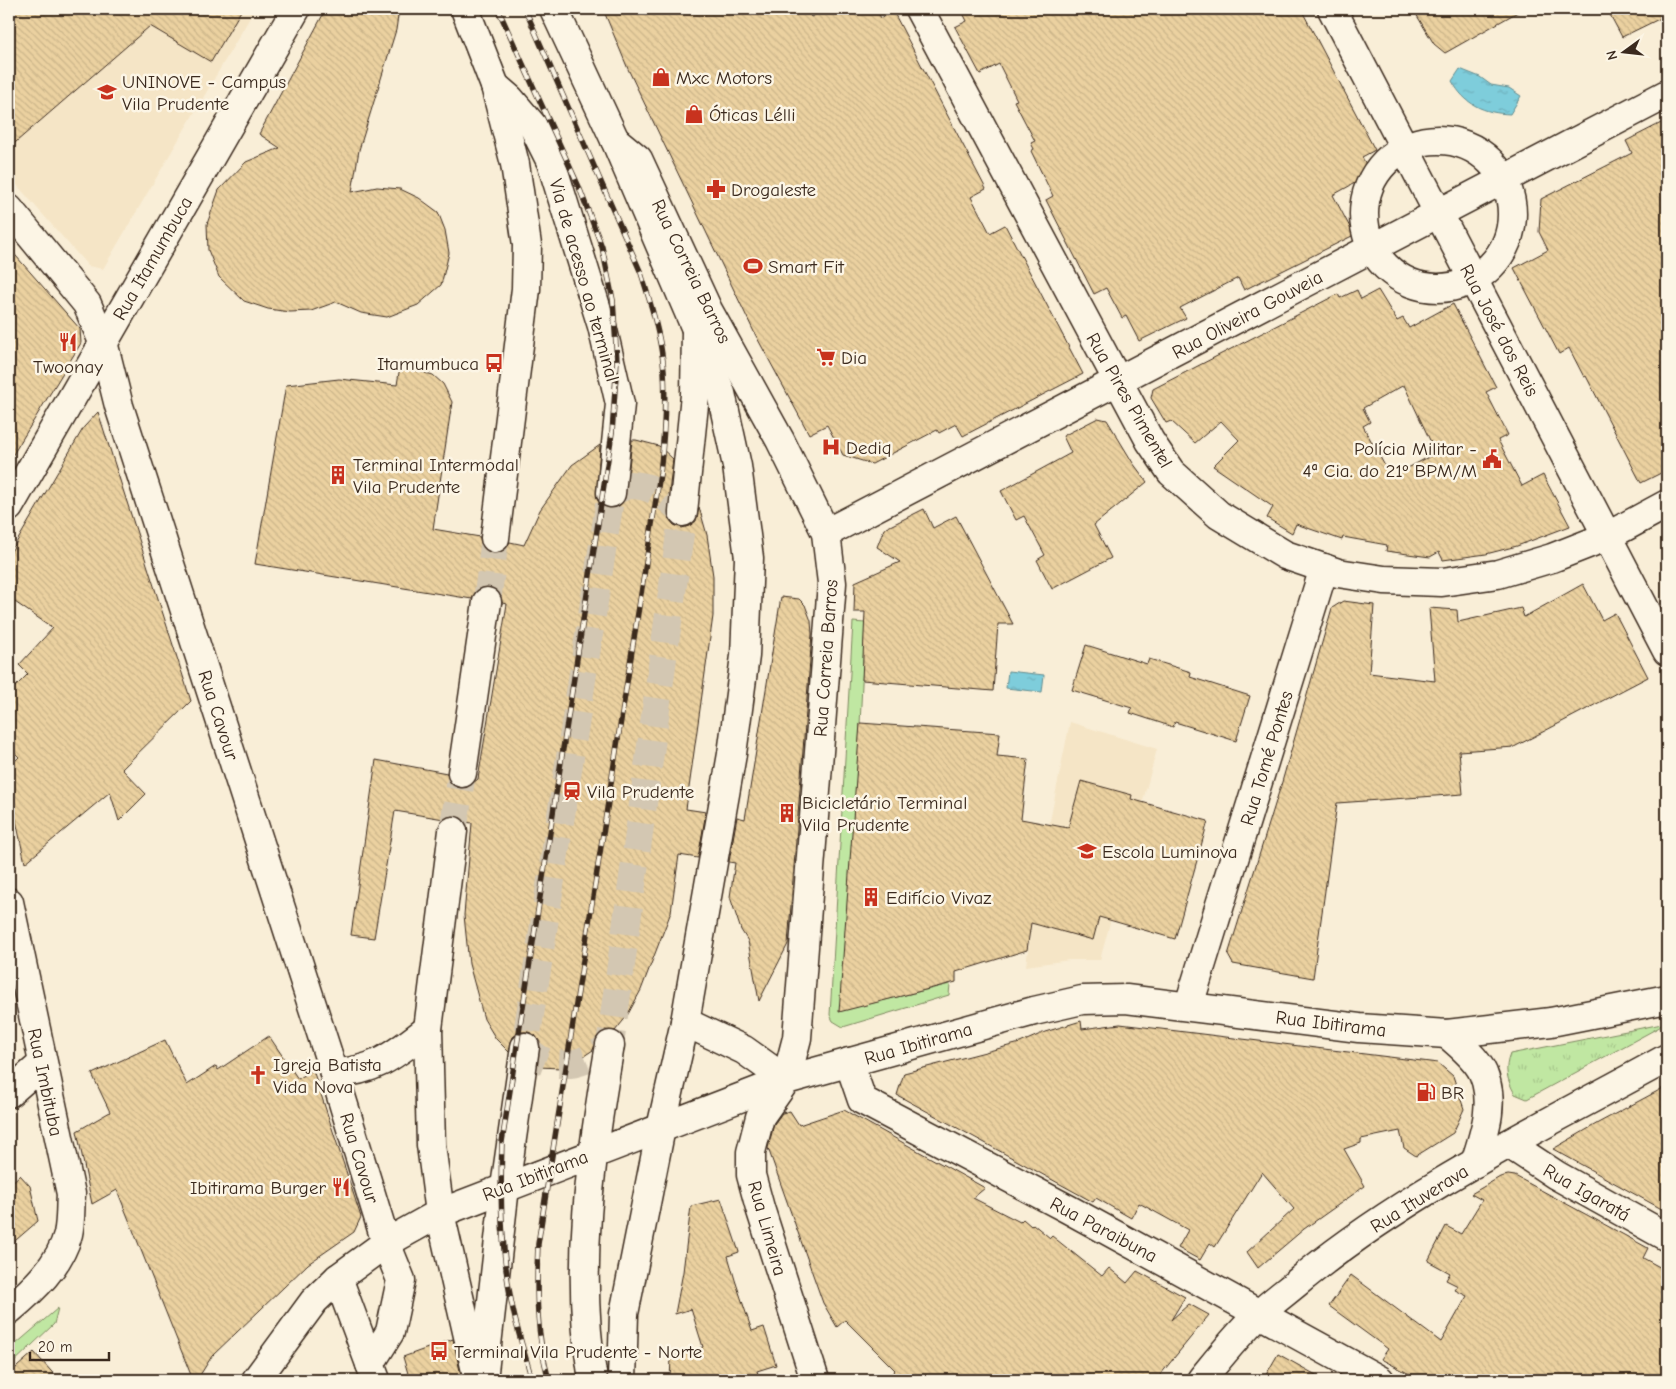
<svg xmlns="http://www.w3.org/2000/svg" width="1676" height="1389" viewBox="0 0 1676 1389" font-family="'Comic Neue',sans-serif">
<defs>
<pattern id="park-tufts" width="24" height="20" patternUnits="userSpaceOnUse" patternTransform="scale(1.25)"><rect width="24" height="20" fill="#c0e7a2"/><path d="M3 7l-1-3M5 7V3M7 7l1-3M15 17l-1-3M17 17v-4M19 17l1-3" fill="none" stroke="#a6c68b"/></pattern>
<pattern id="water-ripples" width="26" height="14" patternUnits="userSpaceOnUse" patternTransform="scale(1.25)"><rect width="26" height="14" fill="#7ecddb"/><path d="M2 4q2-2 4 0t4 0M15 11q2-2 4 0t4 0" fill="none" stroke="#6eb0bc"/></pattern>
<pattern id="building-back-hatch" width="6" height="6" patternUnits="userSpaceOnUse" patternTransform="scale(1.25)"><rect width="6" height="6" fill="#ebd1a0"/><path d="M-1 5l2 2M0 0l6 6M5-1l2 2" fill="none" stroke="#cab489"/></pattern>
</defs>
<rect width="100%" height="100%" fill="#f9eed7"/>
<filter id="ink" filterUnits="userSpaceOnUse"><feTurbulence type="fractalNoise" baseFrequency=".02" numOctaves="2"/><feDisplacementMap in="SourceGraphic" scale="10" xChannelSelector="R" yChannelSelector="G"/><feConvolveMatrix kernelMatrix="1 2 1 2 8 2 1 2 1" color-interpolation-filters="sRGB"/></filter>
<g filter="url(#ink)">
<g fill="#f5e5c6">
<polygon points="9,9 255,9 103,269 88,266 9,176"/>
<polygon points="1070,722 1157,749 1100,960 1069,960 1026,966 1034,900"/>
</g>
<g fill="#c0e7a2" stroke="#7e8860">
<polygon points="853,622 865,623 859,745 840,1011 950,984 949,995 843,1027 833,1021 830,1015"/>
<polygon points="58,1308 54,1324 9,1367 9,1350"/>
</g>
<path fill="url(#park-tufts)" stroke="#7e8860" d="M1667 1023 1527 1099 1515 1094C1507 1080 1504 1069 1510 1054Z"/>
<g fill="url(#water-ripples)" stroke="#638c8f">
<path d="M1460 69 1480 77 1491 85 1509 88 1521 96 1510 114C1484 113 1465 105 1452 81Z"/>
<polygon points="1008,671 1044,675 1042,692 1006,688"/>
</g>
<g fill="url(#building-back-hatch)" stroke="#3b2a1e" fill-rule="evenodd">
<polygon points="9,9 242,9 211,62 150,26 9,148"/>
<polygon points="326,9 399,9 396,30 359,150 352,192 377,187 400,189 419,198 438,212 445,230 449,253 441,285 418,305 387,317 361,313 336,302 311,311 290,312 268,309 244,301 219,277 208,250 207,224 219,190 246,162 280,148 259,134"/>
<polygon points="603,9 807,9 811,17 826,9 876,9 881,18 893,11 986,189 971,197 990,233 1005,225 1083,374 963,436 956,424 939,433 937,430 872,464 843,455 827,425 809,434 755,334 628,69"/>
<polygon points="961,9 1301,9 1375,150 1362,157 1368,168 1362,179 1333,195 1354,235 1244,290 1238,278 1180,308 1186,318 1139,341 1126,316 1122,318 1106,288 1094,294 1046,200 1053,196 1031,151 1034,149 1031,143 1035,141 1014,101 1017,100 999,64 980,74 955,27 967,21"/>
<polygon points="1413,9 1523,9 1445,53 1434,44"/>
<polygon points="1607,9 1667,9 1667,15 1622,37"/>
<polygon points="1667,120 1667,470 1641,483 1586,376 1584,377 1569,348 1559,354 1514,268 1548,250 1539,232 1541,199 1632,153 1626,141"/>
<polygon points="9,248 80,329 81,343 9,461"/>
<path d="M1357 290 1361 299 1378 290 1397 321 1403 318 1409 328 1453 304 1496 387 1486 392 1508 435 1498 440 1522 486 1543 475 1570 526 1517 546 1486 554 1443 560 1439 552 1430 557 1386 551 1387 545 1343 537 1342 540 1296 524 1292 533 1267 518 1273 507 1213 466 1239 440 1221 421 1195 443 1171 421 1166 423 1151 398 1153 389 1338 294 1340 298ZM1404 385 1436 453 1391 477 1363 426 1370 422 1363 408Z"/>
<polygon points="400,366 433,375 443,384 452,402 433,529 480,537 481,544 485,550 493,553 502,552 510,542 524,545 540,510 572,465 600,445 597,499 602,506 609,508 617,507 623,502 626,495 632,440 636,440 659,446 673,459 667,510 669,519 674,525 682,528 689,526 696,521 699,507 707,535 713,576 713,616 686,809 706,812 698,858 679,855 671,912 641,990 627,1016 615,1031 605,1030 598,1035 593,1050 575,1062 561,1068 538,1067 540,1042 535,1035 528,1032 520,1032 513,1037 509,1052 496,1039 484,1019 469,964 464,915 472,823 465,822 455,816 444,819 395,811 374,938 351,935 376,760 447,773 452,785 459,788 468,787 478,779 507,604 502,603 501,596 497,590 490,587 481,588 472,599 255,564 286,385 339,379 397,385"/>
<polygon points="98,412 191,701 122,769 146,794 119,821 110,792 25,863 9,787 9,767 19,757 9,747 9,693 28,674 19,665 53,628 9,598 9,555 84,427"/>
<polygon points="1098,418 1107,420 1133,463 1147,482 1094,525 1111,558 1052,589 1037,560 1045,555 1024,516 1016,520 1001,491 1071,453 1063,436"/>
<polygon points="924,509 933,528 956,516 1013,624 998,624 993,691 862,680 865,612 854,612 855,582 900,562 877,547 884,529"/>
<polygon points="1583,584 1602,620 1615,613 1648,677 1514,747 1459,751 1463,794 1337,803 1313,978 1233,964 1228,955 1282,782 1332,608 1343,601 1374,605 1369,673 1435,681 1429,608 1457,610 1458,622 1521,608 1524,617"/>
<polygon points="781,597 799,599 805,605 811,621 812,634 788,944 759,1001 748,941 741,930 730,897 735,863 729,862 737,817 745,819"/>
<polygon points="1086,645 1147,664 1149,659 1191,672 1190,677 1250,696 1236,741 1175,722 1173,727 1130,713 1132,708 1072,690"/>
<polygon points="860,723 1000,733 997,756 1028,759 1021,819 1068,828 1081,781 1132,795 1131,799 1208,821 1175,939 1099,917 1093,940 1031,923 1027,950 956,972 956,982 839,1012"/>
<polygon points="1081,1021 1082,1029 1120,1024 1438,1063 1453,1076 1464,1109 1453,1133 1416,1156 1404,1148 1400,1131 1361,1139 1361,1143 1344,1149 1365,1186 1304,1229 1258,1268 1247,1252 1294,1209 1262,1172 1215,1247 1210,1243 1200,1260 1178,1248 1188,1230 1139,1203 1131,1218 1096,1198 1093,1202 897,1095 904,1073 1020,1043 1045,1032"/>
<polygon points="269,1036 298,1079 313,1070 361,1217 354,1232 308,1264 212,1356 197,1380 193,1380 117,1190 92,1204 77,1131 110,1112 92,1074 165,1040 187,1085 216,1066 218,1070"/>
<polygon points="1667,1086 1667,1212 1553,1149 1598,1123"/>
<polygon points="844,1110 985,1188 973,1198 1020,1222 1023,1219 1031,1226 1033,1224 1050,1238 1052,1236 1102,1276 1109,1268 1127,1283 1137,1271 1185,1297 1171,1320 1189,1304 1209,1315 1156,1380 886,1380 895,1370 845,1320 837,1327 823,1303 768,1148 774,1124 782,1113 790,1111 799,1125"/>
<polygon points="20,1175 30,1186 38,1221 9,1246 9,1185"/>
<polygon points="1508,1175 1515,1176 1648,1248 1643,1258 1667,1271 1667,1380 1421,1380 1381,1359 1388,1349 1329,1306 1351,1275 1441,1342 1467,1296 1455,1290 1458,1286 1446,1280 1450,1273 1428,1261 1446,1226 1461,1234 1482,1200 1471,1194 1500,1177"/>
<polygon points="721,1199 739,1252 728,1256 735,1280 752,1331 764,1327 776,1365 757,1371 760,1380 670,1380 671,1358 703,1347 691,1309 675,1314 683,1272 691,1206"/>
<polygon points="453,1339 462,1380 410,1380 403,1357"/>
<polygon points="34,1352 59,1380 9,1380 9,1374"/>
<polygon points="1278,1354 1325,1380 1263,1380"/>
</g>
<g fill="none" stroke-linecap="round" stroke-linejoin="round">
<path stroke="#d3c7b2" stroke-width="28" stroke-dasharray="28 14" stroke-linecap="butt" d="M627 485C652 484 665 496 683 512L610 1045C584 1066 550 1075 525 1047L611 493Z"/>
<g stroke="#d3c7b2" stroke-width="28" stroke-dasharray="28 14" stroke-linecap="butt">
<polyline points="487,602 495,538"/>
<polyline points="453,831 462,773"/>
</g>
<g stroke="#3b2a1e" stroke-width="31">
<g id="minor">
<polyline points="919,9 1150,441 1171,472 1219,515 1285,555 1338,573 1384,580 1442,582 1498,574 1552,558 1608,536 1667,504"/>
<polyline points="1332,9 1667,651"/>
<polyline points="495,86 510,99 533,126 551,162 602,326 620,404 611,493"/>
<polyline points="615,140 638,159 708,310 780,440 826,533 832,583 797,1038 786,1080 760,1117 751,1152 751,1175 760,1208 815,1380"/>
<circle cx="1438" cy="214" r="74"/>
<polyline points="9,209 87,304 103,342 119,406 334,1073 386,1243"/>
<polyline points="9,507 296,9"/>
<polyline points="683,512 695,395 696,329"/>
<polyline points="826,533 1667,94"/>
<path d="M9 902 71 1194C70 1207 71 1221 68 1234 60 1265 33 1290 9 1310"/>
<polyline points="1189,1005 1324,568"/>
<polyline points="849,1062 862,1100 1068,1209 1380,1380"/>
<polyline points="9,1093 42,1064"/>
<polyline points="1509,1144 1556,1175 1667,1237"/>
<polyline points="338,1278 376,1380"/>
<polyline points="483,1380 505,1187 525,1047"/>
<path d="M593 1380C574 1269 591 1155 610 1045"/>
<path d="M1201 1380C1219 1358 1237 1335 1258 1315 1273 1301 1290 1289 1305 1276 1415 1187 1544 1126 1667 1058"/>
</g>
</g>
<g stroke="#3b2a1e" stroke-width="31">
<g id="major">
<path d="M1447 1034C1459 1044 1477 1059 1483 1073 1496 1103 1484 1134 1475 1163"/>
<polyline points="370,1364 390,1332 401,1280 386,1243"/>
<polyline points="256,1380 314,1301 338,1278 386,1243 440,1213 786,1080 1034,1011 1082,1000 1126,999 1359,1028 1447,1034 1551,1022 1667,999"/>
</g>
</g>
<g stroke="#3b2a1e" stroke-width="31">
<g id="highway">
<polyline points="465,9 495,86 515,164 527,245 526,289 495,538"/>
<polyline points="554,9 615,140 696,329 721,393 737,466 749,558 745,656 732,754 685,1022 661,1128 624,1314 622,1380"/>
<polyline points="462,773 487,602"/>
<polyline points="453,831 428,1029 431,1145 440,1213 478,1380"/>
<polyline points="685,1022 744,1050 786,1080"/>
<path d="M334 1073C375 1072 397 1053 428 1029"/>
</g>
</g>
<use href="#minor" stroke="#fcf5e5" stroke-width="28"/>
<use href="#major" stroke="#fcf5e5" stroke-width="28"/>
<use href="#highway" stroke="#fcf5e5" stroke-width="28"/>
<g stroke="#3b2a1e" stroke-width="5.5">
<g id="rail">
<path d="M498 9 579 187 602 247 613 300 617 361 612 433 502 1142C500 1199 501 1258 514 1314 519 1336 526 1358 532 1380"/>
<path d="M525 9 641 273C651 304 661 337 664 370 666 405 664 439 660 474L538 1244C536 1291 536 1335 549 1380"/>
</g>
</g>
<use href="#rail" stroke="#fcf5e5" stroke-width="4" stroke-dasharray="11" stroke-linecap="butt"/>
</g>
</g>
<defs>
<g id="shop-bare" transform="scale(1.5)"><path d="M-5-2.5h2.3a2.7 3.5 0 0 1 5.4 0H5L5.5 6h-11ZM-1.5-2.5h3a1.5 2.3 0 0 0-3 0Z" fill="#c8321e" stroke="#fcf5e5" stroke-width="2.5" paint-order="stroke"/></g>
<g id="university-bare" transform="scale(1.5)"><path d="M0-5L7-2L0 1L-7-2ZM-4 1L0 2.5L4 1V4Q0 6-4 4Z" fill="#c8321e" stroke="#fcf5e5" stroke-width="2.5" paint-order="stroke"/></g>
<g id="pharmacy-bare" transform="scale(1.5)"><path d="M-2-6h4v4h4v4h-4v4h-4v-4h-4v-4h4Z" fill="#c8321e" stroke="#fcf5e5" stroke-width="2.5" paint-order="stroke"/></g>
<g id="stadium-bare" transform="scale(1.5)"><path d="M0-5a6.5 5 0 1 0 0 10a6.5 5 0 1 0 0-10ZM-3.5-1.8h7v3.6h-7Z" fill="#c8321e" stroke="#fcf5e5" stroke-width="2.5" paint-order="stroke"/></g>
<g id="restaurant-bare" transform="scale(1.5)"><path d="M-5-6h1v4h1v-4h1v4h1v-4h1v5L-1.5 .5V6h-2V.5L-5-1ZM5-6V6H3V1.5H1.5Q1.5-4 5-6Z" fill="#c8321e" stroke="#fcf5e5" stroke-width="2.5" paint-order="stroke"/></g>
<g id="supermarket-bare" transform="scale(1.5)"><path d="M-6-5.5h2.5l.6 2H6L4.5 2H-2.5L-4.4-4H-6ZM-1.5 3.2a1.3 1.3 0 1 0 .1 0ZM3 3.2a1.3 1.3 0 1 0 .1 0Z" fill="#c8321e" stroke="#fcf5e5" stroke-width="2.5" paint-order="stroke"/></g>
<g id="bus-bare" transform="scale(1.5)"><path d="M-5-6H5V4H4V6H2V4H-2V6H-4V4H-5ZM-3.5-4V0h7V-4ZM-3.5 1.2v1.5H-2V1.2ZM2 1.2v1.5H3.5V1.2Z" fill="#c8321e" stroke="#fcf5e5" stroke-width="2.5" paint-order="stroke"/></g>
<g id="hospital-bare" transform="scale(1.5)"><path d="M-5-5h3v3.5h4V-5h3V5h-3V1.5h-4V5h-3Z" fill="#c8321e" stroke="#fcf5e5" stroke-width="2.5" paint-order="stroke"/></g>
<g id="civic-bare" transform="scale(1.5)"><path d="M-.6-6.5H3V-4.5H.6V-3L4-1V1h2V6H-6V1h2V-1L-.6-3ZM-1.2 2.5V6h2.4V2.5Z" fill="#c8321e" stroke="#fcf5e5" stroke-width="2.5" paint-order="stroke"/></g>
<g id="building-bare" transform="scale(1.5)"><path d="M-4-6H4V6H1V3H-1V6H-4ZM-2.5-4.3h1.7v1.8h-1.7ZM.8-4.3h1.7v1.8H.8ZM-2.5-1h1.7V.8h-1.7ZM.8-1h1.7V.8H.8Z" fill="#c8321e" stroke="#fcf5e5" stroke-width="2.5" paint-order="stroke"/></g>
<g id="station-bare" transform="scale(1.5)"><path d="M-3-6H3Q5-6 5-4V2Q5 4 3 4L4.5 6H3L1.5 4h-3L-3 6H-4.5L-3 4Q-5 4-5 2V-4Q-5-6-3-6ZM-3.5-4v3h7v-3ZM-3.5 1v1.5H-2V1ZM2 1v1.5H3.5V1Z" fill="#c8321e" stroke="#fcf5e5" stroke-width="2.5" paint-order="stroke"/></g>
<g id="school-bare" transform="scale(1.5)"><path d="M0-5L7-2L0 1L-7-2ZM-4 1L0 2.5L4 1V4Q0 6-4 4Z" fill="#c8321e" stroke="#fcf5e5" stroke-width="2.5" paint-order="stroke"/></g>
<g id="church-bare" transform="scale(1.5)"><path d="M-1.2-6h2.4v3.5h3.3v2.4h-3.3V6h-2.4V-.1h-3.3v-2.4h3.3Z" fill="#c8321e" stroke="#fcf5e5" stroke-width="2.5" paint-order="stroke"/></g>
<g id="fuel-bare" transform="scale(1.5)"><path d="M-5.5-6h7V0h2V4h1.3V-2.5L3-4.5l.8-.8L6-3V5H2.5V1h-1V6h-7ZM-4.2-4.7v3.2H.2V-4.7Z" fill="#c8321e" stroke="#fcf5e5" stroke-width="2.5" paint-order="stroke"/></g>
</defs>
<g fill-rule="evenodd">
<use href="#shop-bare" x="661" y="77"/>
<use href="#university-bare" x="107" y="92"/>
<use href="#shop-bare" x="694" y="114"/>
<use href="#pharmacy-bare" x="716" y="189"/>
<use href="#stadium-bare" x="753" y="266"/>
<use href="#restaurant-bare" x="68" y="342"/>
<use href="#supermarket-bare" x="826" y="357"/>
<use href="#bus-bare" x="494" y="363"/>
<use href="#hospital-bare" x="831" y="447"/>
<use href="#civic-bare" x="1492" y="459"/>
<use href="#building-bare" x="338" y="475"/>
<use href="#station-bare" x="572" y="791"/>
<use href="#building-bare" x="787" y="813"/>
<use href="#school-bare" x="1087" y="851"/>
<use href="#building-bare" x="871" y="897"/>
<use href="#church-bare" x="258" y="1075"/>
<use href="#fuel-bare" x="1426" y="1092"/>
<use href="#restaurant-bare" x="341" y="1187"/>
<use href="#bus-bare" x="439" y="1351"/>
</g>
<g text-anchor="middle" stroke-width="5" stroke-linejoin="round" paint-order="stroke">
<g font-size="19" fill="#3b2a1e" stroke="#fcf5e5" text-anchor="start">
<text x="676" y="84">Mxc Motors</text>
<text x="122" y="88">UNINOVE - Campus<tspan x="122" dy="22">Vila Prudente</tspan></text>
<text x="709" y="121">Óticas Lélli</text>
<text x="731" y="196">Drogaleste</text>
<text x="768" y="273">Smart Fit</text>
<text x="841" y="364">Dia</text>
<text x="479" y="370" text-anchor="end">Itamumbuca</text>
<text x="68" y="373" text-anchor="middle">Twoonay</text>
<text x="846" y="454">Dediq</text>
<text x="1477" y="455" text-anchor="end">Polícia Militar -<tspan x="1477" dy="22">4ª Cia. do 21º BPM/M</tspan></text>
<text x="353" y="471">Terminal Intermodal<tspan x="353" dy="22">Vila Prudente</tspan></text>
<text x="587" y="798">Vila Prudente</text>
<text x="802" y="809">Bicicletário Terminal<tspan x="802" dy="22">Vila Prudente</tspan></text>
<text x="1102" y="858">Escola Luminova</text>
<text x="886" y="904">Edifício Vivaz</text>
<text x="273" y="1071">Igreja Batista<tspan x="273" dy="22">Vida Nova</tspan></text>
<text x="1441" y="1099">BR</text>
<text x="326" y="1194" text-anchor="end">Ibitirama Burger</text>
<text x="454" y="1358">Terminal Vila Prudente - Norte</text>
</g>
<g font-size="19" fill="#3b2a1e" stroke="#fcf5e5">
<text transform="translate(152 258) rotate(-60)" y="7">Rua Itamumbuca</text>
<text transform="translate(692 271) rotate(64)" y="7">Rua Correia Barros</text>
<text transform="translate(585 280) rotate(74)" y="7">Via de acesso ao terminal</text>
<text transform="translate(1247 314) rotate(-28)" y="7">Rua Oliveira Gouveia</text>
<text transform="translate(1500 330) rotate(62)" y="7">Rua José dos Reis</text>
<text transform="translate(1130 400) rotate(60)" y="7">Rua Pires Pimentel</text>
<text transform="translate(825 658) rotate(-86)" y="7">Rua Correia Barros</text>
<text transform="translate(219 715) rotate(72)" y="7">Rua Cavour</text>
<text transform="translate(1266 758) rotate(-73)" y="7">Rua Tomé Pontes</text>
<text transform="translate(1331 1023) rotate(7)" y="7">Rua Ibitirama</text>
<text transform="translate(918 1043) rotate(-16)" y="7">Rua Ibitirama</text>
<text transform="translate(46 1082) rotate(78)" y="7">Rua Imbituba</text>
<text transform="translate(360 1158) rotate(73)" y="7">Rua Cavour</text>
<text transform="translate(535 1175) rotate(-21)" y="7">Rua Ibitirama</text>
<text transform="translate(1587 1192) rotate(30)" y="7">Rua Igaratá</text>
<text transform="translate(1419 1198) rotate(-32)" y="7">Rua Ituverava</text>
<text transform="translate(768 1228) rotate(74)" y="7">Rua Limeira</text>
<text transform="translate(1104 1229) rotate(28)" y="7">Rua Paraibuna</text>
</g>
</g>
<rect width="1676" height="1389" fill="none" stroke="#fcf5e5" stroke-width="30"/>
<rect x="15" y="15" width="1646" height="1359" fill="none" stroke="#3b2a1e" stroke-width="2" filter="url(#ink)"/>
<g transform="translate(1624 52) rotate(255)" stroke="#fcf5e5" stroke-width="4" paint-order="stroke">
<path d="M0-4L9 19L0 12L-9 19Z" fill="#3b2a1e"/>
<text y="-8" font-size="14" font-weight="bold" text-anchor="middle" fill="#3b2a1e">N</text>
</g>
<path d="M30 1352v8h79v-8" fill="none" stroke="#3b2a1e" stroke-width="2.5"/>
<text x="38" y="1352" font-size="15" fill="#3b2a1e" stroke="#fcf5e5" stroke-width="4" paint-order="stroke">20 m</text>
</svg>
